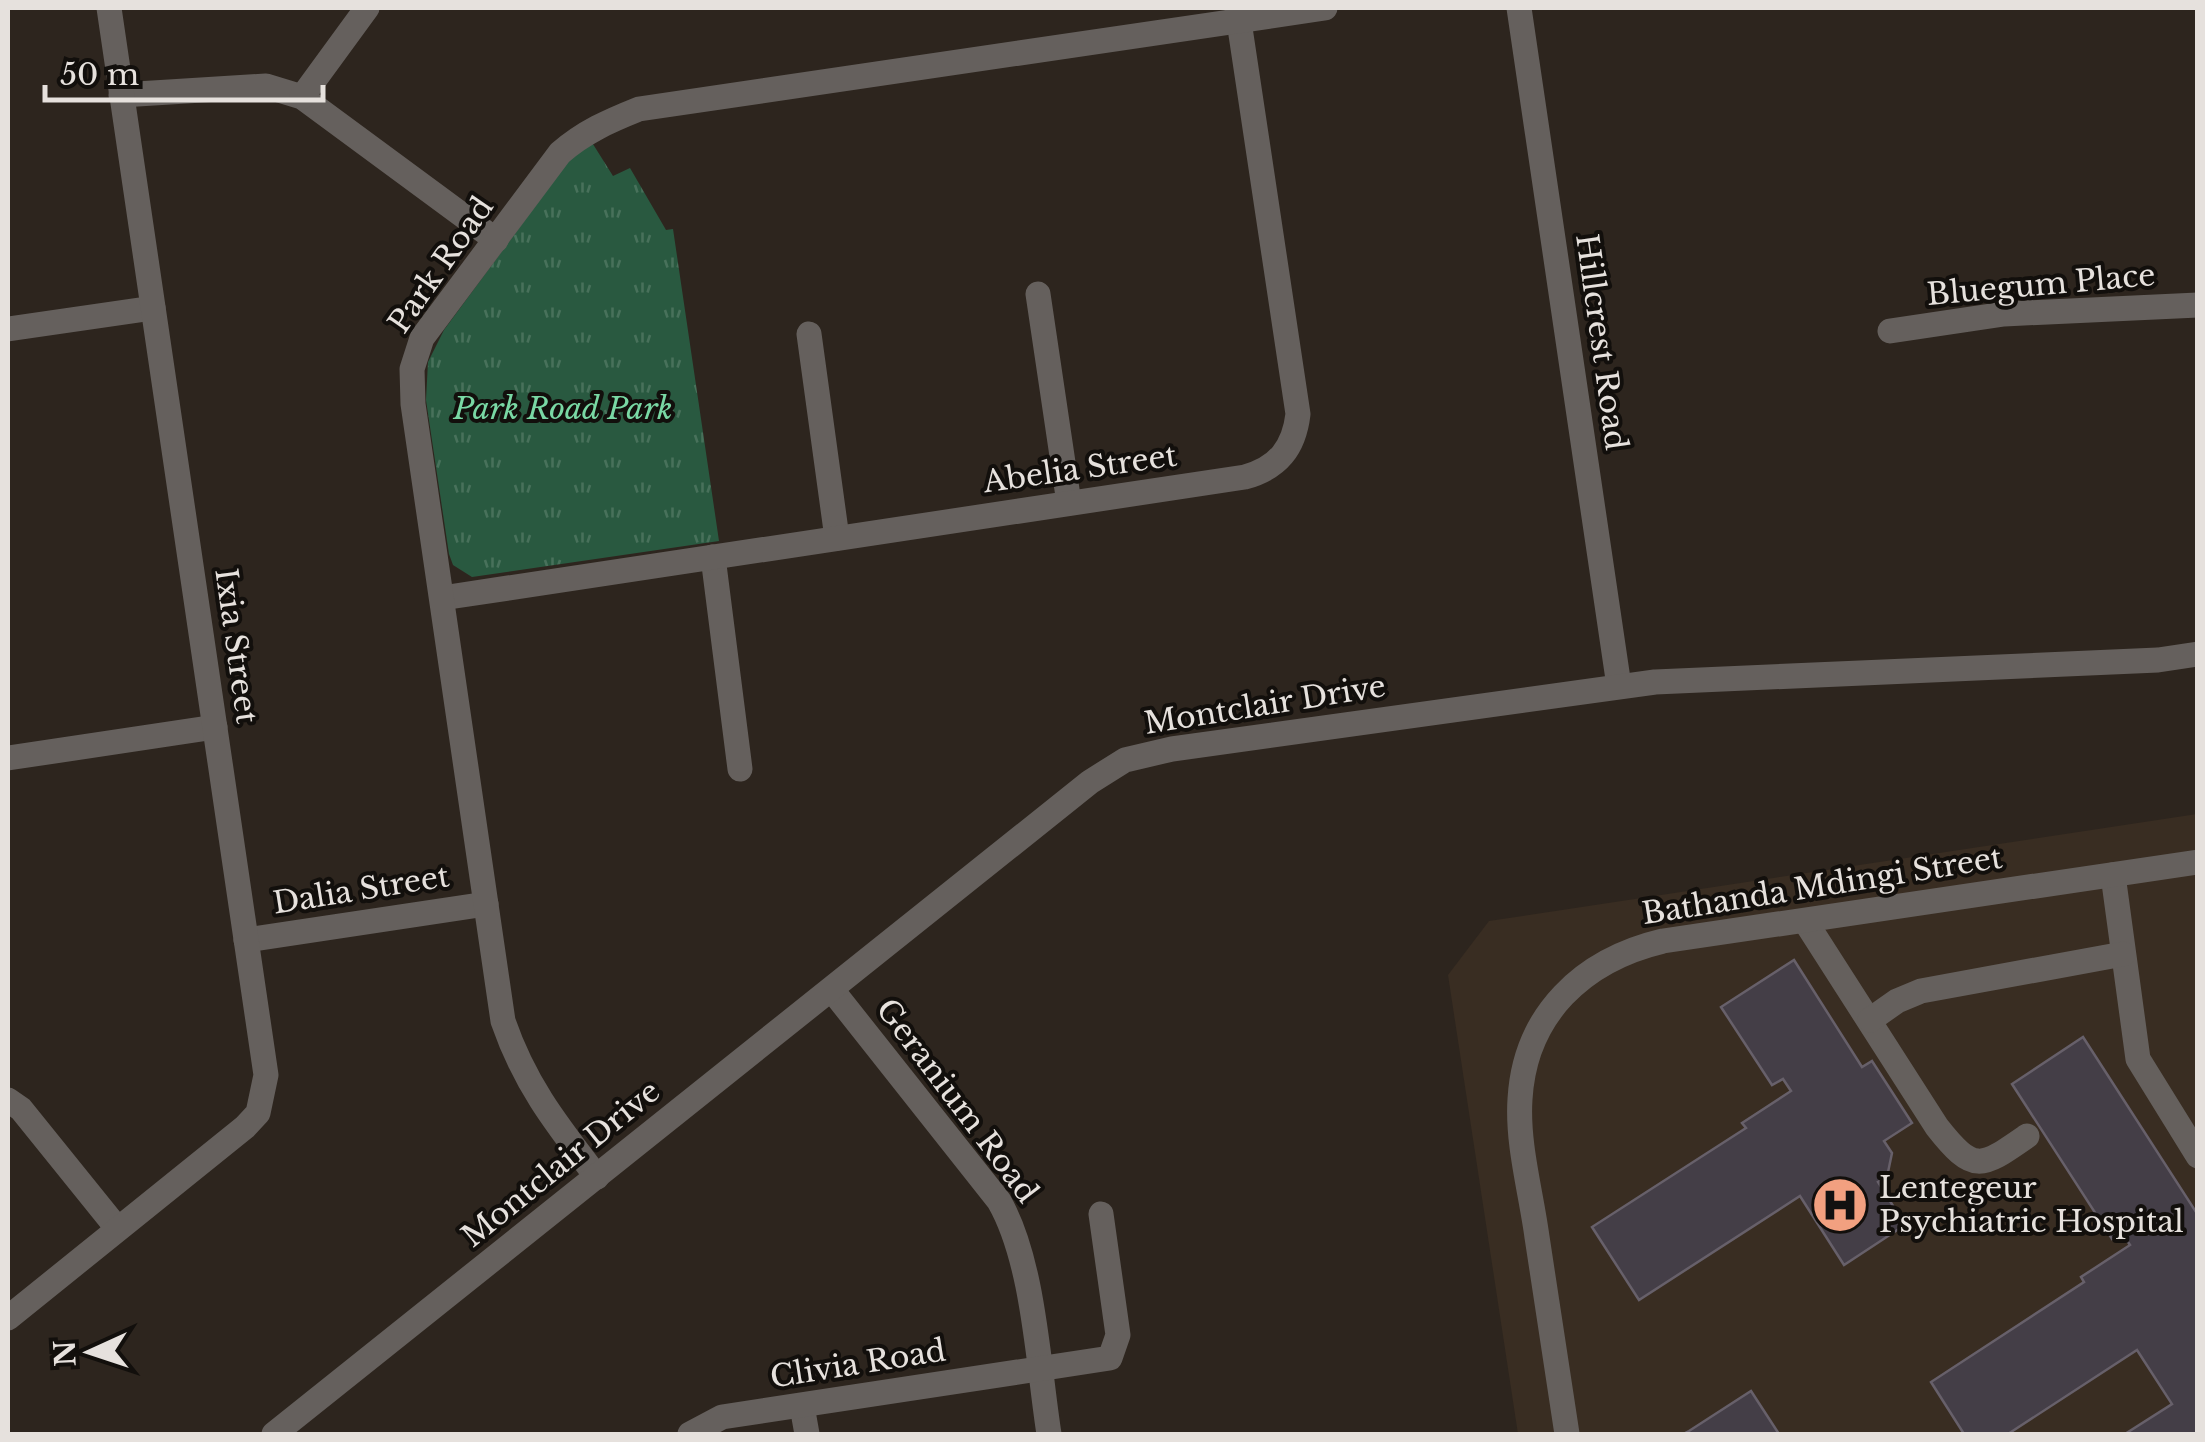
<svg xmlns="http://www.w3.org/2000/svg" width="2205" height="1442" viewBox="0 0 2205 1442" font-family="'Libre Baskerville',serif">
<defs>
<pattern id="park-tufts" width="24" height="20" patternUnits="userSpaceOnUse" patternTransform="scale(2.5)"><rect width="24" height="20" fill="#295940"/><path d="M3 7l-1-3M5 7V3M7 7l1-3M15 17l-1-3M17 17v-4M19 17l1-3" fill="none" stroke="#48715b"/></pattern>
</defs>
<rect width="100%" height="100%" fill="#2d251e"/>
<polygon fill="#392d22" points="2197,814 2197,1434 1518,1434 1448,975 1489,921"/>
<polygon fill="url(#park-tufts)" points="591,141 613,176 630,168 666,230 673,229 719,541 472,577 453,565 449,554 426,400 428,362 444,330 569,160"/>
<g fill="#443e47" stroke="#67606a" stroke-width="2.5">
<polygon points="1794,960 1862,1067 1872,1061 1912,1123 1884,1141 1892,1153 1887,1177 1878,1182 1905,1225 1844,1265 1800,1196 1639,1300 1592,1227 1746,1128 1742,1123 1791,1091 1783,1079 1772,1085 1721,1007"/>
<polygon points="2083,1037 2198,1215 2198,1434 2125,1434 2172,1404 2137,1350 2008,1434 1964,1434 1931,1382 2084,1282 2081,1277 2130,1245 2121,1232 2112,1239 2012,1084"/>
<polygon points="1751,1391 1779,1434 1683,1434 1689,1431"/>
</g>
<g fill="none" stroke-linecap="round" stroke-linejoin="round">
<g stroke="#65605d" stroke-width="25">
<polyline points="1519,8 1619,686"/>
<polyline points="121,95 266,86 302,97 496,240"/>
<polyline points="302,97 367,8"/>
<polyline points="1038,294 1069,503"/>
<polyline points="8,329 153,308"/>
<polyline points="1890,331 2004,314 2198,305"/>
<polyline points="809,334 837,538"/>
<polyline points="713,557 740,769"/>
<path d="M442 598 1245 477C1278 468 1294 448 1298 414L1237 8"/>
<polyline points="8,758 215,727"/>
<polyline points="2113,875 2138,1059 2198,1156"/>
<path d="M1805 921 1937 1127C1974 1174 1981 1168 2027 1136"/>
<polyline points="246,940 486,904"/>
<path d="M832 990 999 1201C1034 1262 1038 1364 1049 1434"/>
<polyline points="1870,1020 1897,1001 1921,991 2123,954"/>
<polyline points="8,1100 21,1109 117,1228"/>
<path d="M597 1177C557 1125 525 1085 503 1021L413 404 412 369 422 338 560 153C584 132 609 121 639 109L1325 8"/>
<polyline points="8,1318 245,1127 258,1113 266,1075 109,8"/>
<polyline points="802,1406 807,1434"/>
<polyline points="274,1434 1090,782 1125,760 1172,749 1655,682 2158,660 2198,654"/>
<polyline points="690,1434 722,1417 1110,1358 1118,1335 1101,1214"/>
<path d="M1567 1434C1557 1369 1547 1303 1537 1237 1531 1192 1517 1144 1520 1099 1525 1014 1583 960 1663 941L2198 862"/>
</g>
</g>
<defs>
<g id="hospital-disc" transform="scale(2.875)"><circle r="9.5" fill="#f2a080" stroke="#120f0c"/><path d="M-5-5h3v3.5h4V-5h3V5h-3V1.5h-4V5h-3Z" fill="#111"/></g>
</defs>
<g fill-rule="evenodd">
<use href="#hospital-disc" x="1840" y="1205"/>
</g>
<g text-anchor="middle" stroke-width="8" stroke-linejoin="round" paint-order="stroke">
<g font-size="30" fill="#e6e1dd" stroke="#120f0c">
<text transform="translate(441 265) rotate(-55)" y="10">Park Road</text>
<text transform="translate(2041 285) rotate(-5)" y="10">Bluegum Place</text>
<text transform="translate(1601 342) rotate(82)" y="10">Hillcrest Road</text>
<text transform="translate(1080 469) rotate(-8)" y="10">Abelia Street</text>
<text transform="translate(236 646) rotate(82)" y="10">Ixia Street</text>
<text transform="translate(1265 705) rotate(-9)" y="10">Montclair Drive</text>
<text transform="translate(1822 886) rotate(-9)" y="10">Bathanda Mdingi Street</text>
<text transform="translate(361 890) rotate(-9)" y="10">Dalia Street</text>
<text transform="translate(957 1101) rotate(53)" y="10">Geranium Road</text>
<text transform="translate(561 1164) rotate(-39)" y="10">Montclair Drive</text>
<text transform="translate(858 1364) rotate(-9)" y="10">Clivia Road</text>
</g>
<g font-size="30" font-style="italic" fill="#79d8a4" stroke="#120f0c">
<text x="563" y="419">Park Road Park</text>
</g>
<g font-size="30" fill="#e6e1dd" stroke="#120f0c" text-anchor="start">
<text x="1879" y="1198">Lentegeur<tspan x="1879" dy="34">Psychiatric Hospital</tspan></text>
</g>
</g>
<rect width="2205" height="1442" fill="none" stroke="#e6e1dd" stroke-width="20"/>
<g transform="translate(90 1352) rotate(267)" stroke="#120f0c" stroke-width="8" paint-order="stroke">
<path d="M0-8L18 38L0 25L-18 38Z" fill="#e6e1dd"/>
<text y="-15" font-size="28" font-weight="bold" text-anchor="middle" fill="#e6e1dd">N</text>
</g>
<path d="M45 85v15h278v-15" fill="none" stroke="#e6e1dd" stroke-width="5"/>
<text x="60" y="85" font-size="30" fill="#e6e1dd" stroke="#120f0c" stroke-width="8" paint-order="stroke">50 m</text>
</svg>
